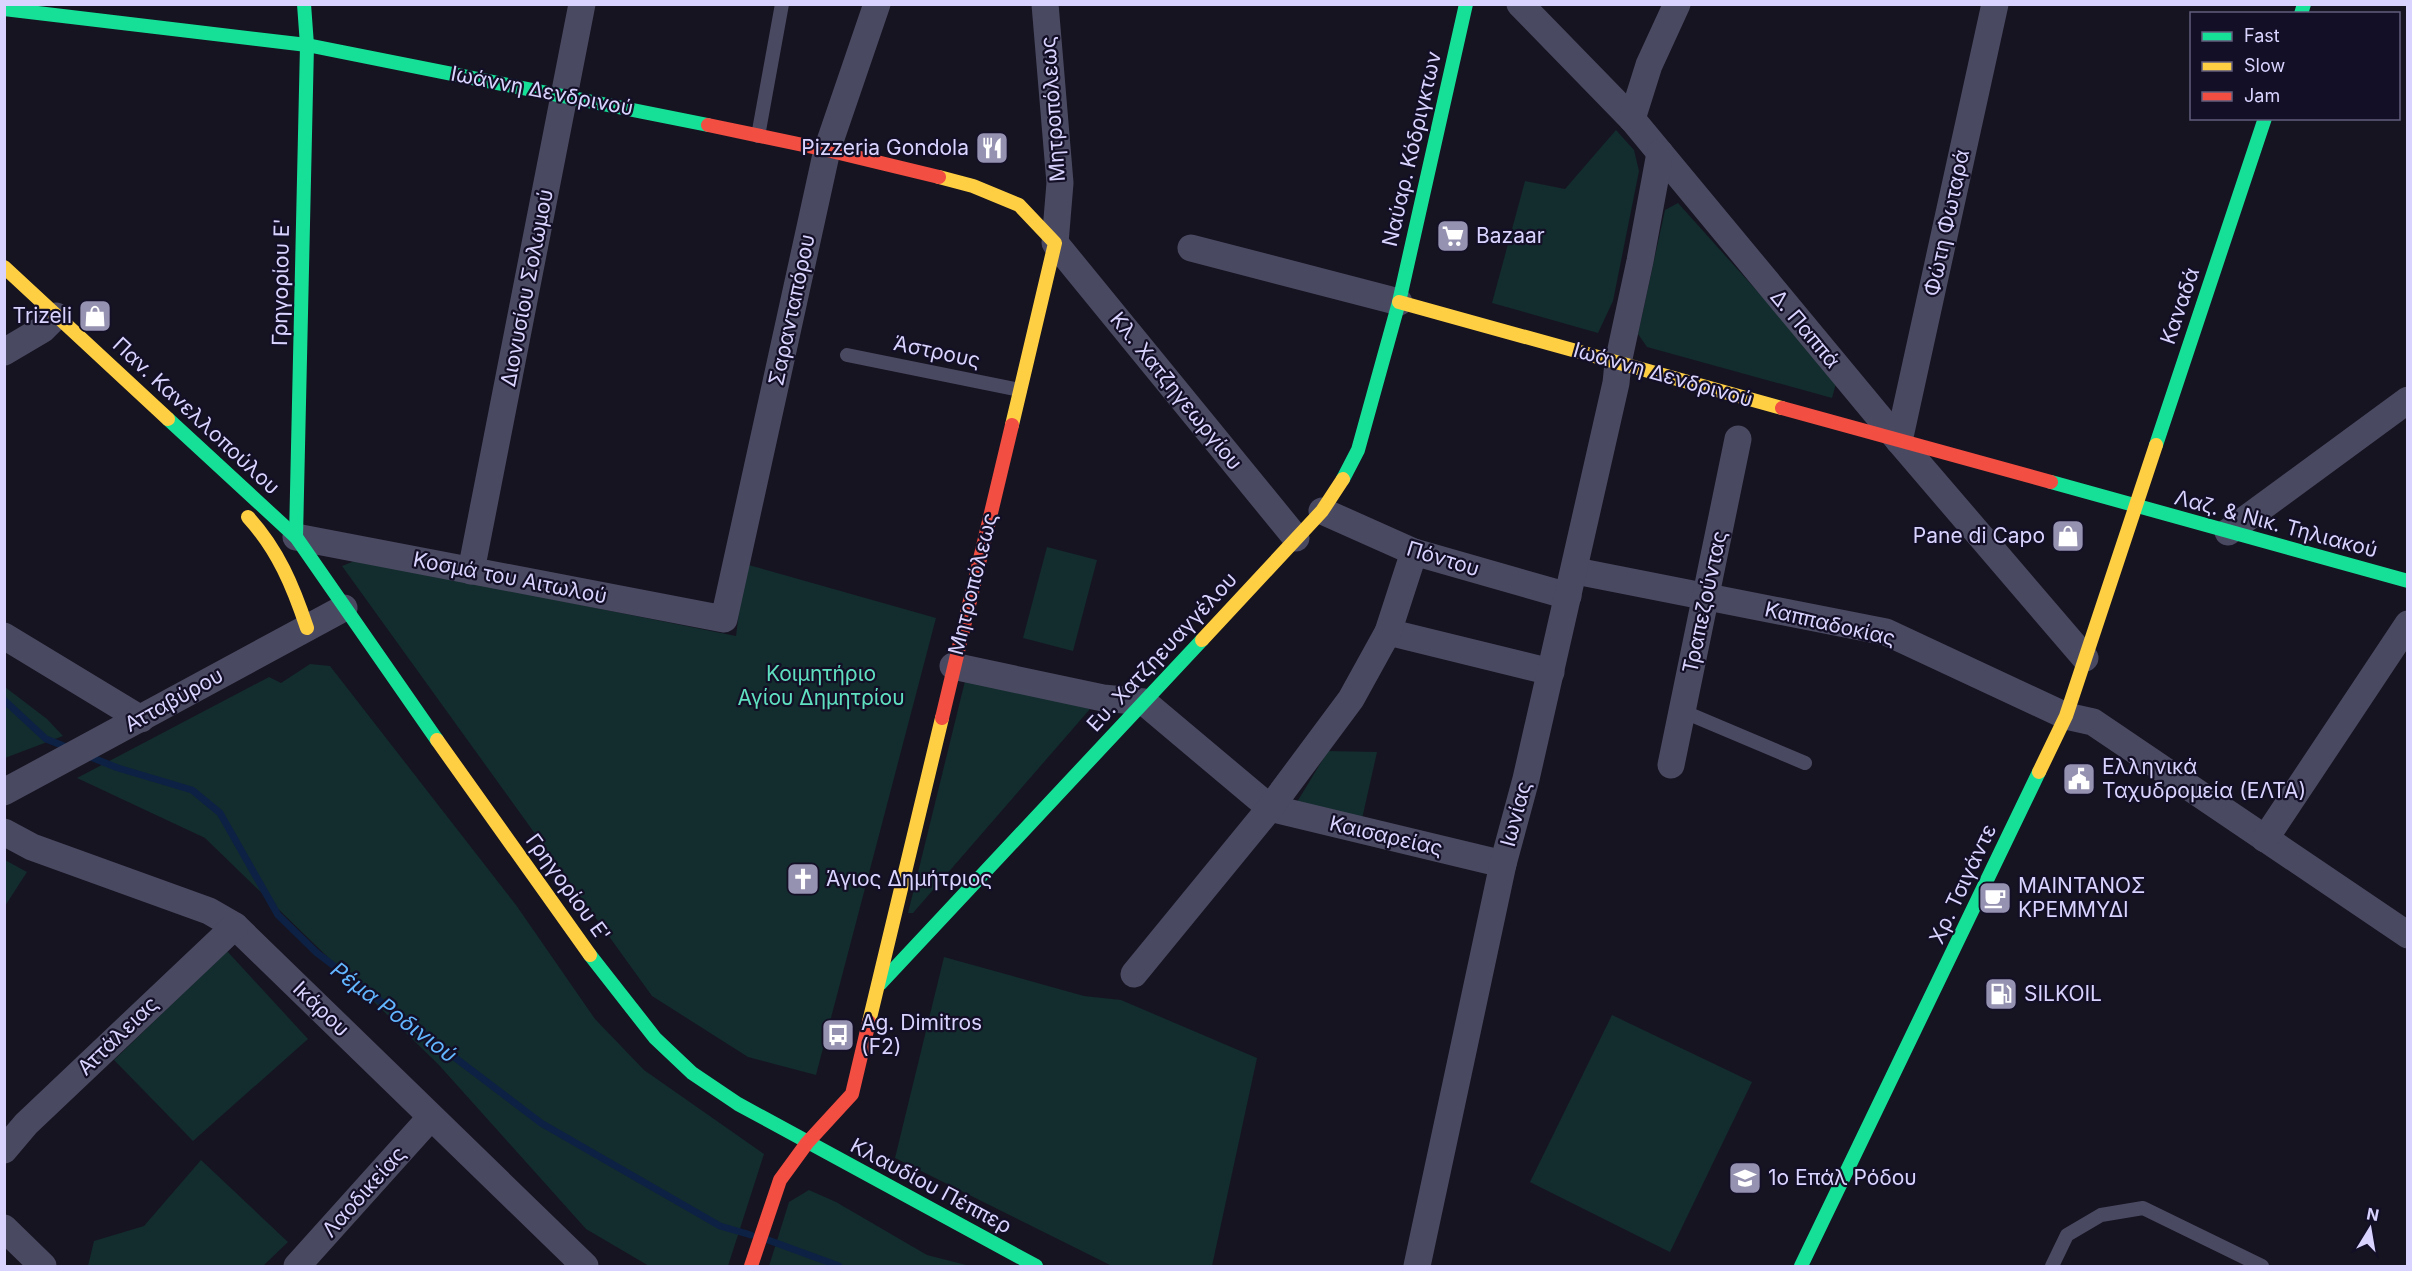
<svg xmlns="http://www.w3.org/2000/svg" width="2412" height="1271" viewBox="0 0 2412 1271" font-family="Inter,sans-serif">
<rect width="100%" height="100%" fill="#161421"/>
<g fill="#132c2d">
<polygon points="1616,130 1634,150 1639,171 1613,301 1598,333 1492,303 1525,181 1565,189"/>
<polygon points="1678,203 1837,380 1832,398 1647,347 1638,334 1665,210"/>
<polygon points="1047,547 1097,560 1073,651 1023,638"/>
<polygon points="357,560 736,636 745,564 936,618 816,1075 748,1057 652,996 342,566"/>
<polygon points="310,664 330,666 516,905 595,1019 644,1070 764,1154 728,1266 649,1266 586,1229 438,1064 205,838 77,778 269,677 281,683"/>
<polygon points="966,677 1090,709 913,913 908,913"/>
<polygon points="5,687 47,719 63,736 5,758"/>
<polygon points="1328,751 1377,752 1362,819 1297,802"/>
<polygon points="5,860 27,872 5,906"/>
<polygon points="227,951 308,1039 193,1141 114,1060"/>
<polygon points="944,957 1084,996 1121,1000 1257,1058 1212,1266 1112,1266 895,1158"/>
<polygon points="1612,1015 1752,1082 1670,1252 1530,1182"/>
<polygon points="201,1160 288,1242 263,1266 88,1266 94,1241 144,1226"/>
<polygon points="809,1190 836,1202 927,1255 970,1266 769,1266 789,1202"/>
</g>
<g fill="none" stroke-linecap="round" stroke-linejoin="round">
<g stroke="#0d2144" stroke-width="7">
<polyline points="4,700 46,739 69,748"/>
<polyline points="88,756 118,768 192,790 220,813 278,915 317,953 541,1123 720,1226 751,1235"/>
<polyline points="768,1240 839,1266"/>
</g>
<g stroke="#4a4962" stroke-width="14">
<polyline points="758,136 782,4"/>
<polyline points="847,355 1020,390"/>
<polyline points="1682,711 1805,763"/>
<polyline points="2052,1266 2067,1235 2101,1215 2143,1208 2262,1266"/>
</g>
<g stroke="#4a4962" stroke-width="27">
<polyline points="1045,4 1060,183 1055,243 1296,538"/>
<polyline points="1520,4 1632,119 1899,441 2085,658"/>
<polyline points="1632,119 1649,65 1677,4"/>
<polyline points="1191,248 1399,302"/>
<polyline points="4,352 43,329 56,316"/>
<polyline points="1899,441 1995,4"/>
<polyline points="1322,511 1414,552 1568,596"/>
<polyline points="2228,532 2408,400"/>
<polyline points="296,537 724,619 827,150 877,4"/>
<polyline points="471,571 582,4"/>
<polyline points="1581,572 1886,632 2066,716 2093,722 2408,935"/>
<polyline points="1388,632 1551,672"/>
<polyline points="4,636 141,719"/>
<polyline points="953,666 1103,698 1144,702 1270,808 1503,864"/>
<polyline points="1671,765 1738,439"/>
<polyline points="4,792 344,608"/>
<polyline points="4,832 32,847 209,911 235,926 585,1266"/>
<polyline points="2265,839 2408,624"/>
<polyline points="1134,974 1270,808 1351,699 1388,632 1414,552"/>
<polyline points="4,1150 26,1124 235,926"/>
<polyline points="4,1228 43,1266"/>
<polyline points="297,1266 431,1117"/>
<polyline points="1417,1266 1503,864 1526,779 1616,383 1618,363 1640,261 1660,153"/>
</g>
<g stroke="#16e098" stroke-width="14">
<polyline points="4,9 307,45 708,125"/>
<polyline points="2301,14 2304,4"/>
<polyline points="168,419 296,537 437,740"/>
<polyline points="2156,445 2265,118"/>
<polyline points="1343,479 1358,450 1399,302 1466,4"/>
<polyline points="2051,482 2408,581"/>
<polyline points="296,537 307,45 304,4"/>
<polyline points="590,955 655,1038 692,1073 738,1104 1036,1266"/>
<polyline points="880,984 1202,640"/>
<polyline points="1801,1266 2039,772"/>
</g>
<g stroke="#ffcf43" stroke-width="14">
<polyline points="939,177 973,186 1019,205 1055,243 1012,425"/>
<polyline points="4,267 168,419"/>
<polyline points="1399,302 1782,408"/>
<path d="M248 517C278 550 293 586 307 628"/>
<polyline points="1202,640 1322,511 1343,479"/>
<polyline points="437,740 590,955"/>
<polyline points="2039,772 2066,716 2156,445"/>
<polyline points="869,1022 942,718"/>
</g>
<g stroke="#f24e42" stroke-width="14">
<polyline points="708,125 827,150 939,177"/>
<polyline points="1782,408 2051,482"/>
<polyline points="942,718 1012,425"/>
<polyline points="751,1266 780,1180 807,1143 852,1094 869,1022"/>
</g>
</g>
<defs>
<g id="restaurant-square" transform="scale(1.725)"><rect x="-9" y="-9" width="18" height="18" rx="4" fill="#9591b1" stroke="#130f26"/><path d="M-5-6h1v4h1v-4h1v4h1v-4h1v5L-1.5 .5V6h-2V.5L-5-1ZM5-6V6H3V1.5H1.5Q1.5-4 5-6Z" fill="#fff"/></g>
<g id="supermarket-square" transform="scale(1.725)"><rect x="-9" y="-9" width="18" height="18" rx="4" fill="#9591b1" stroke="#130f26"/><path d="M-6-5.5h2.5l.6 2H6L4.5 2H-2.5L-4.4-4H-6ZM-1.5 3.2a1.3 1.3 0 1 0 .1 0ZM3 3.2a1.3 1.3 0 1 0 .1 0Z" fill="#fff"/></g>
<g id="shop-square" transform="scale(1.725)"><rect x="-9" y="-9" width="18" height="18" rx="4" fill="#9591b1" stroke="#130f26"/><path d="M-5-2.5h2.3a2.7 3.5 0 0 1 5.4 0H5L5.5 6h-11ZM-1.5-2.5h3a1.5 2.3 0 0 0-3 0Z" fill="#fff"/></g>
<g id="civic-square" transform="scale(1.725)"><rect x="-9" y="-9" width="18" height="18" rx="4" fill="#9591b1" stroke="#130f26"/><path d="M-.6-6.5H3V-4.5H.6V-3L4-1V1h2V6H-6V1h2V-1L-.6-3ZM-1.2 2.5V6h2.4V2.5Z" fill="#fff"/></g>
<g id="church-square" transform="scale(1.725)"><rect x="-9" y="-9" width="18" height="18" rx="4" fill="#9591b1" stroke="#130f26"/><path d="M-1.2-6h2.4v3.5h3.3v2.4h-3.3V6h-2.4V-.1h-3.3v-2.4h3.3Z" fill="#fff"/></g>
<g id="cafe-square" transform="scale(1.725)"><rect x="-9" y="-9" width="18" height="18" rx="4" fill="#9591b1" stroke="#130f26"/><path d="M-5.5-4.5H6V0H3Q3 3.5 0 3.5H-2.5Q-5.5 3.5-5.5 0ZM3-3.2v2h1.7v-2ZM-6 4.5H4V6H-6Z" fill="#fff"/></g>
<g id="fuel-square" transform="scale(1.725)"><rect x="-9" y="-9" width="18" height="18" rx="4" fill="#9591b1" stroke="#130f26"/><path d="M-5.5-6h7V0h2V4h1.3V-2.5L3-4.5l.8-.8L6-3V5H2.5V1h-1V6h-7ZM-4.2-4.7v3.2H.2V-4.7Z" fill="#fff"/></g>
<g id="bus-square" transform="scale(1.725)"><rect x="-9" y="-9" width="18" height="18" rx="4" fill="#9591b1" stroke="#130f26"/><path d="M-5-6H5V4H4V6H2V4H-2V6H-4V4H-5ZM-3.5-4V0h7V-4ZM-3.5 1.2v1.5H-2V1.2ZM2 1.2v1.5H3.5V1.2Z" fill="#fff"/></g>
<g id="school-square" transform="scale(1.725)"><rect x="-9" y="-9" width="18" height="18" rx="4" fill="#9591b1" stroke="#130f26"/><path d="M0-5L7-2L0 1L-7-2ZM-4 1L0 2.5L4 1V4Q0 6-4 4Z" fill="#fff"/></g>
</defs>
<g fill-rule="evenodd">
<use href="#restaurant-square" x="992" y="148"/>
<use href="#supermarket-square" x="1453" y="236"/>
<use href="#shop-square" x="95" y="316"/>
<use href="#shop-square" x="2068" y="536"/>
<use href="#civic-square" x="2079" y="779"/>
<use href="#church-square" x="803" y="879"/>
<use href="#cafe-square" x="1995" y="898"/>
<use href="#fuel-square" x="2001" y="994"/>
<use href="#bus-square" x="838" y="1035"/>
<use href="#school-square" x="1745" y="1178"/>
</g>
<g text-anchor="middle" stroke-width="4.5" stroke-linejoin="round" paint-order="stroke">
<g font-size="21" fill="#d9d4ff" stroke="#130f26">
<text transform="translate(542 91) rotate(11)" y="7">Ιωάννη Δενδρινού</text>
<text transform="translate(1053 109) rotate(-94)" y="7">Μητροπόλεως</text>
<text transform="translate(1412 149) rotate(-77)" y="7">Ναύαρ. Κόδριγκτων</text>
<text transform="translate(1947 223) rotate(-78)" y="7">Φώτη Φωταρά</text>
<text transform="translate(281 282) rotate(-89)" y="7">Γρηγορίου Ε'</text>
<text transform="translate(527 288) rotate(-79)" y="7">Διονυσίου Σολωμού</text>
<text transform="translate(2180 306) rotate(-71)" y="7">Καναδά</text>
<text transform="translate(792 310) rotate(-78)" y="7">Σαρανταπόρου</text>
<text transform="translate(1805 329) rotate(50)" y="7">Δ. Παππά</text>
<text transform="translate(937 352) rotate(12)" y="7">Άστρους</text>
<text transform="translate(1663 375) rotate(16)" y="7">Ιωάννη Δενδρινού</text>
<text transform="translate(1176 391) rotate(51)" y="7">Κλ. Χατζηγεωργίου</text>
<text transform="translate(196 416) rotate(43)" y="7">Παν. Κανελλοπούλου</text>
<text transform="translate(2276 524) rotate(15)" y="7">Λαζ. &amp; Νικ. Τηλιακού</text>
<text transform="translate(1443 559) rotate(17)" y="7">Πόντου</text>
<text transform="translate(510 578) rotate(11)" y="7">Κοσμά του Αιτωλού</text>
<text transform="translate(973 584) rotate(-76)" y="7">Μητροπόλεως</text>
<text transform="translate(1705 602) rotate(-78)" y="7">Τραπεζούντας</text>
<text transform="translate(1830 624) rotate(13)" y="7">Καππαδοκίας</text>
<text transform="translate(1162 652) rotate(-47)" y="7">Ευ. Χατζηευαγγέλου</text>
<text transform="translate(174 700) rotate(-29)" y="7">Ατταβύρου</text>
<text transform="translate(1516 814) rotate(-75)" y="7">Ιωνίας</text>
<text transform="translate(1386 836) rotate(13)" y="7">Καισαρείας</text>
<text transform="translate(1963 884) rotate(-65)" y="7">Χρ. Τσιγάντε</text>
<text transform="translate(568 888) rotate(54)" y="7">Γρηγορίου Ε'</text>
<text transform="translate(321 1009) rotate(44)" y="7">Ικάρου</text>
<text transform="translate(118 1036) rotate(-44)" y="7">Αττάλειας</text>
<text transform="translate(931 1186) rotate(28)" y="7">Κλαυδίου Πέππερ</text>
<text transform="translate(364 1192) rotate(-48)" y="7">Λαοδικείας</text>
</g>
<g font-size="21" fill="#d9d4ff" stroke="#130f26" text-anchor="start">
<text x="969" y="155" text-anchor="end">Pizzeria Gondola</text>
<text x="1476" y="243">Bazaar</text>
<text x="72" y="323" text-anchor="end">Trizeli</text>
<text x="2045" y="543" text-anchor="end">Pane di Capo</text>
<text x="2102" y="774">Ελληνικά<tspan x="2102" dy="24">Ταχυδρομεία (ΕΛΤΑ)</tspan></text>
<text x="826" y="886">Άγιος Δημήτριος</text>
<text x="2018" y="893">ΜΑΙΝΤΑΝΟΣ<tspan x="2018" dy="24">ΚΡΕΜΜΥΔΙ</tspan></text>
<text x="2024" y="1001">SILKOIL</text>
<text x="861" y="1030">Ag. Dimitros<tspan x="861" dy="24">(F2)</tspan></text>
<text x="1768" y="1185">1ο Επάλ Ρόδου</text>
</g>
<g font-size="21" fill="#5fe0c0" stroke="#130f26">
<text x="821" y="681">Κοιμητήριο<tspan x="821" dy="24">Αγίου Δημητρίου</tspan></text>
</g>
<g font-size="22" font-style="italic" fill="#62b6ff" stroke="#130f26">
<text transform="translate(394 1012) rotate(37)" y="8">Ρέμα Ροδινιού</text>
</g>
</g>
<rect width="2412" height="1271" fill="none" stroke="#d9d4ff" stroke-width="12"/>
<rect x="2190" y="12" width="210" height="108" fill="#130f26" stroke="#625e7d" stroke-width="1.5"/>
<rect x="2202" y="32" width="30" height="9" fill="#16e098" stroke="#625e7d" stroke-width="1.5"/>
<text x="2244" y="42" font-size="18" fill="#d9d4ff">Fast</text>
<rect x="2202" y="62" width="30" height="9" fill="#ffcf43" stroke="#625e7d" stroke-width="1.5"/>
<text x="2244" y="72" font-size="18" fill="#d9d4ff">Slow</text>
<rect x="2202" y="92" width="30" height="9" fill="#f24e42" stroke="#625e7d" stroke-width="1.5"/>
<text x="2244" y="102" font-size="18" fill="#d9d4ff">Jam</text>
<g transform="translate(2370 1229) rotate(11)" stroke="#130f26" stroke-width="4.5" paint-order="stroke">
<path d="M0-4.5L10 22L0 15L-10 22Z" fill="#d9d4ff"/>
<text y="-9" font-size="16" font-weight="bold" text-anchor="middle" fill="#d9d4ff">N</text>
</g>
</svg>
